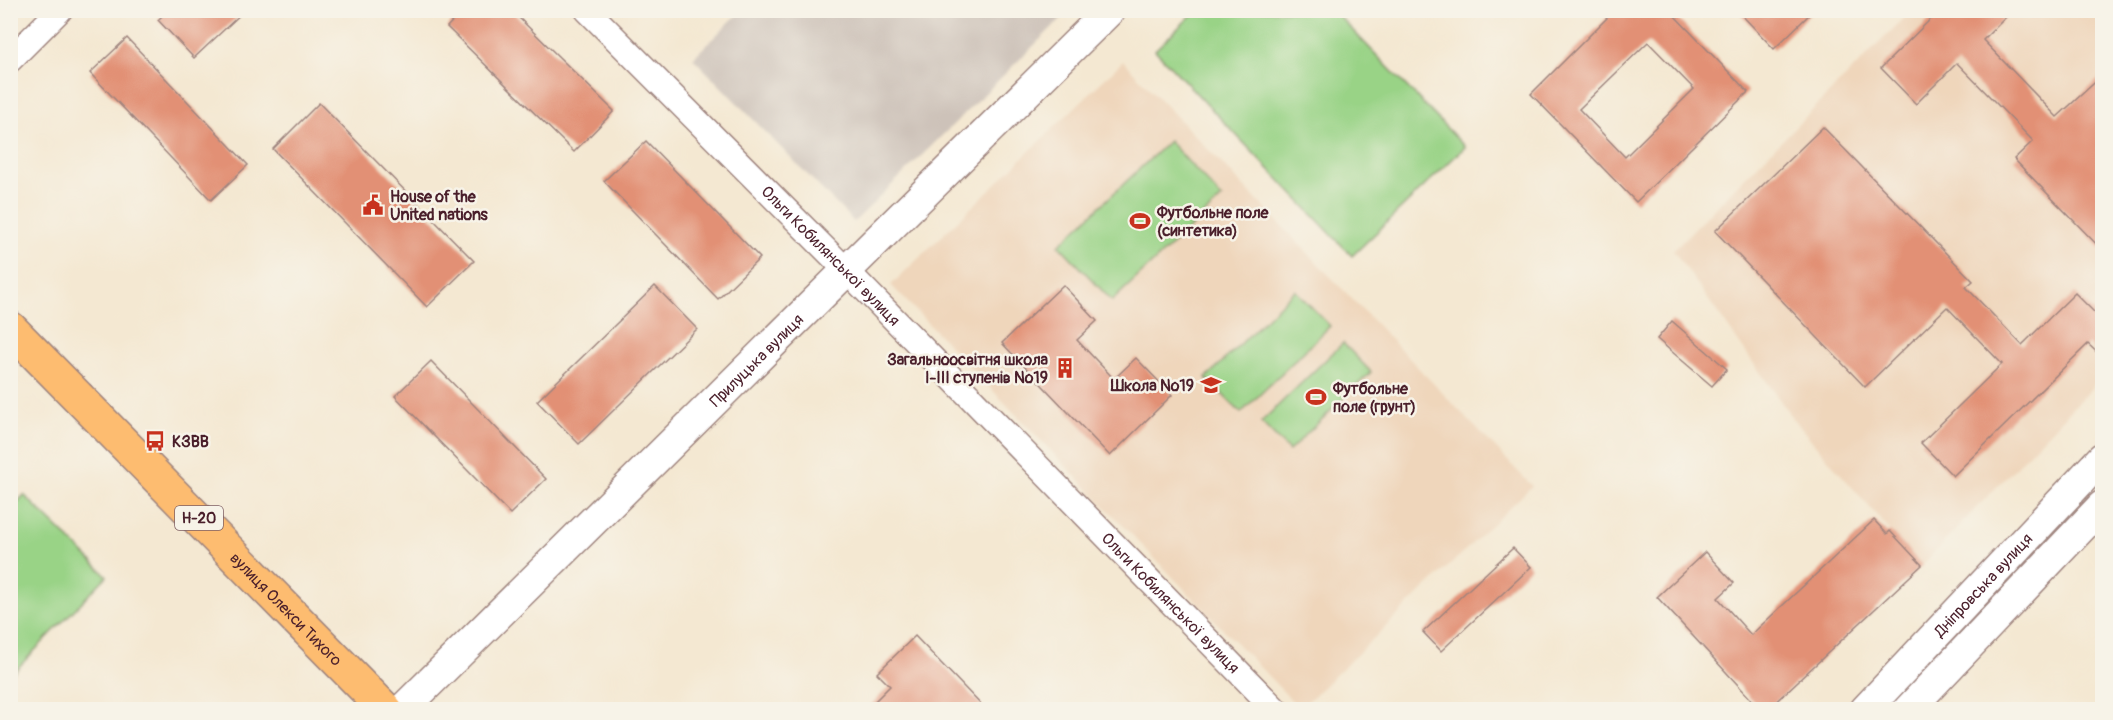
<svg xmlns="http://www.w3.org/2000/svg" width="2113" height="720" viewBox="0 0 2113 720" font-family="Pangolin,sans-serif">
<rect width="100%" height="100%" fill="#f7f3e8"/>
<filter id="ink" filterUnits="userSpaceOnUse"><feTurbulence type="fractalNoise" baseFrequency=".0167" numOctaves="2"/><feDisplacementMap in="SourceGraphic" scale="12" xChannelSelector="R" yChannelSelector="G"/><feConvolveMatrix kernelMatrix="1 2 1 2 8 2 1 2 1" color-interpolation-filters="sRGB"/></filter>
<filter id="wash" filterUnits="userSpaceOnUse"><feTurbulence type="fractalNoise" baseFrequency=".008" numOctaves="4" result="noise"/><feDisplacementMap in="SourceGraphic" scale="24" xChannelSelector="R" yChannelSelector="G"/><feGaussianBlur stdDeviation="1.35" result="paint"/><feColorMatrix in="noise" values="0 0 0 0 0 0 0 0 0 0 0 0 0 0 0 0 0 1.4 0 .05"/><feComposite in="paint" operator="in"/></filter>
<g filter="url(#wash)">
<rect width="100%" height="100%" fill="#f4e8d2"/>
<g fill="#efd6bb">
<polygon points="1911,11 2102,11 2102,377 1922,565 1890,531 1794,420 1673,250"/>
<polygon points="1123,61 1532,486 1300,709 891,285"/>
</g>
<polygon fill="#cdc2b9" points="741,11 741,10 1069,11 854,222 693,58"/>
<g fill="#99d386" stroke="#727958" stroke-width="1.5">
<polygon points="1197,10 1334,11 1465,147 1352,256 1155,50"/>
<polygon points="1169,141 1222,198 1112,301 1059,245"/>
<polygon points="1295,290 1330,326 1241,413 1206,378"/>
<polygon points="1343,343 1371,372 1289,451 1261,422"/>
<polygon points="24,495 107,576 11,675 11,509"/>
</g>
<g id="blocks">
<g fill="#e29075" fill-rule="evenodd">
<polygon points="168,10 245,10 194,58 158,20"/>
<polygon points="463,10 511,10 614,111 574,152 447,27"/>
<path d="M1615 10H1669L1748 92 1636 202 1531 94ZM1648 42 1694 89 1625 157 1579 109Z"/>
<polygon points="1737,10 1814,10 1774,49"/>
<polygon points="1940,10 2013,10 1983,40 2057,117 2103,75 2103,251 2014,159 2033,141 1957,63 1916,104 1881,68"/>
<polygon points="127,38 248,165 211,200 90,73"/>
<polygon points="319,103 474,261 427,307 273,149"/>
<polygon points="1823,127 1973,281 1966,287 2022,345 2075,293 2103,321 2103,358 2088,344 1953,476 1921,443 2002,364 1947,307 1865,387 1715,231"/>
<polygon points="646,141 760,258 718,299 604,181"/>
<polygon points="1063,285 1097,321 1077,340 1114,379 1136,358 1172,395 1110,456 1002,343"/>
<polygon points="655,286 697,329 579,444 537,401"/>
<polygon points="1672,321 1727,369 1712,386 1657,339"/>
<polygon points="431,361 546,479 510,514 395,396"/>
<polygon points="1874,520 1887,534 1890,531 1922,565 1767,710 1761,710 1657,597 1705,552 1734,583 1718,598 1751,635"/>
<polygon points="1513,548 1531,567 1441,651 1423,632"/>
<polygon points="915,636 986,710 866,710 890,686 877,673"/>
</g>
</g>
</g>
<g filter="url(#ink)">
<use href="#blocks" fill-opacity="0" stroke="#9f847e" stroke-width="1.5"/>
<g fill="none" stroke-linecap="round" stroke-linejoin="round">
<g stroke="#9f847e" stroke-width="27">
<g id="minor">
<path id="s1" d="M587 10 847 271 1276 710"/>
<polyline points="10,60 60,10"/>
</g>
</g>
<g stroke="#9f847e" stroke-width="33">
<g id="tertiary">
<path id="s2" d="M402 710 1110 10"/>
<path id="s3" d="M1865 710 2102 458"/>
<polyline points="1908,710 2102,506"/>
</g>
</g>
<g stroke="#9f847e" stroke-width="36">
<g id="primary">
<path id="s4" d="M10 328 386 710"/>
</g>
</g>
<use href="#minor" stroke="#fff" stroke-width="24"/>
<use href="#tertiary" stroke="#fff" stroke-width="30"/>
<use href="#primary" stroke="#fdbc6f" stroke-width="33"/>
</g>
</g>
<defs>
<g id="civic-bare" transform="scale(1.62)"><path d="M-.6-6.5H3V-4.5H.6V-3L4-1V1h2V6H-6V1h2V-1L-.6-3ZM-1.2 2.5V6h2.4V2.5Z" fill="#c8321e" stroke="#f7f3e8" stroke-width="2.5" paint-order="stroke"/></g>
<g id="stadium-bare" transform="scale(1.62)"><path d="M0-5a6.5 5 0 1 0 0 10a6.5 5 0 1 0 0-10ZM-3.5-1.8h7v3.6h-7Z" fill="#c8321e" stroke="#f7f3e8" stroke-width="2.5" paint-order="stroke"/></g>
<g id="building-bare" transform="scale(1.62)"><path d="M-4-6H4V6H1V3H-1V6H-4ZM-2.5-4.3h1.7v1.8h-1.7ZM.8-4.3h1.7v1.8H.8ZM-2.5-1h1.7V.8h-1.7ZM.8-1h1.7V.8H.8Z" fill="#c8321e" stroke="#f7f3e8" stroke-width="2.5" paint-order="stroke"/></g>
<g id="school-bare" transform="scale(1.62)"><path d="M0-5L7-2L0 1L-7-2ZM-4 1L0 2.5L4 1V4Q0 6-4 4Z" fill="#c8321e" stroke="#f7f3e8" stroke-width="2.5" paint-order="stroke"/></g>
<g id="bus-bare" transform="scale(1.62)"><path d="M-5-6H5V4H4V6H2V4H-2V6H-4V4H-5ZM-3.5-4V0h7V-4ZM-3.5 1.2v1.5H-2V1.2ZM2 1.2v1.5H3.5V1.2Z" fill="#c8321e" stroke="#f7f3e8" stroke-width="2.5" paint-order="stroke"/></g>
</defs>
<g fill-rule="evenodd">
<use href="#civic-bare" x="373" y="205"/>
<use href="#stadium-bare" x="1140" y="221"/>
<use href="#building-bare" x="1065" y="368"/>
<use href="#school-bare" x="1211" y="385"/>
<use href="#stadium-bare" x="1316" y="397"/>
<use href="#bus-bare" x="155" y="441"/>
</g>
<g text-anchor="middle" stroke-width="5" stroke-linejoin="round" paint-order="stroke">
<rect fill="#f7f3e8" stroke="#7e5f64" stroke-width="1.5" x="175" y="506" width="48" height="24" rx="4.5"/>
<g font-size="15" font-weight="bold" fill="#4a1f2b">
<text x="199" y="523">Н-20</text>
</g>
<g font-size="16" font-weight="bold" fill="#4a1f2b" stroke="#f7f3e8" text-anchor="start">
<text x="390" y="202">House of the<tspan x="390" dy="18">United nations</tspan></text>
<text x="1157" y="218">Футбольне поле<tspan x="1157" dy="18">(синтетика)</tspan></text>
<text x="1048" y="365" text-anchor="end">Загальноосвітня школа<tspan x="1048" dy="18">І-ІІІ ступенів №19</tspan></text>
<text x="1194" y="391" text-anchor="end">Школа №19</text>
<text x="1333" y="394">Футбольне<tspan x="1333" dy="18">поле (грунт)</tspan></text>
<text x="172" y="447">КЗВВ</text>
</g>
<g font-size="16" fill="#4a1f2b" stroke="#f7f3e8">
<text dy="6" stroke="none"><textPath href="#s1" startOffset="346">Ольги Кобилянської вулиця</textPath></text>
<text dy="6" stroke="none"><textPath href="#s2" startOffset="498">Прилуцька вулиця</textPath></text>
<text dy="6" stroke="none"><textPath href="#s3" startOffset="172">Дніпровська вулиця</textPath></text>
<text dy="6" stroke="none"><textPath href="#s1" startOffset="832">Ольги Кобилянської вулиця</textPath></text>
<text dy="6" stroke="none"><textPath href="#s4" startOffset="394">вулиця Олекси Тихого</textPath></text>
</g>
</g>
<rect width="2113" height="720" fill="none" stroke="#f7f3e8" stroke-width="36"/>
</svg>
